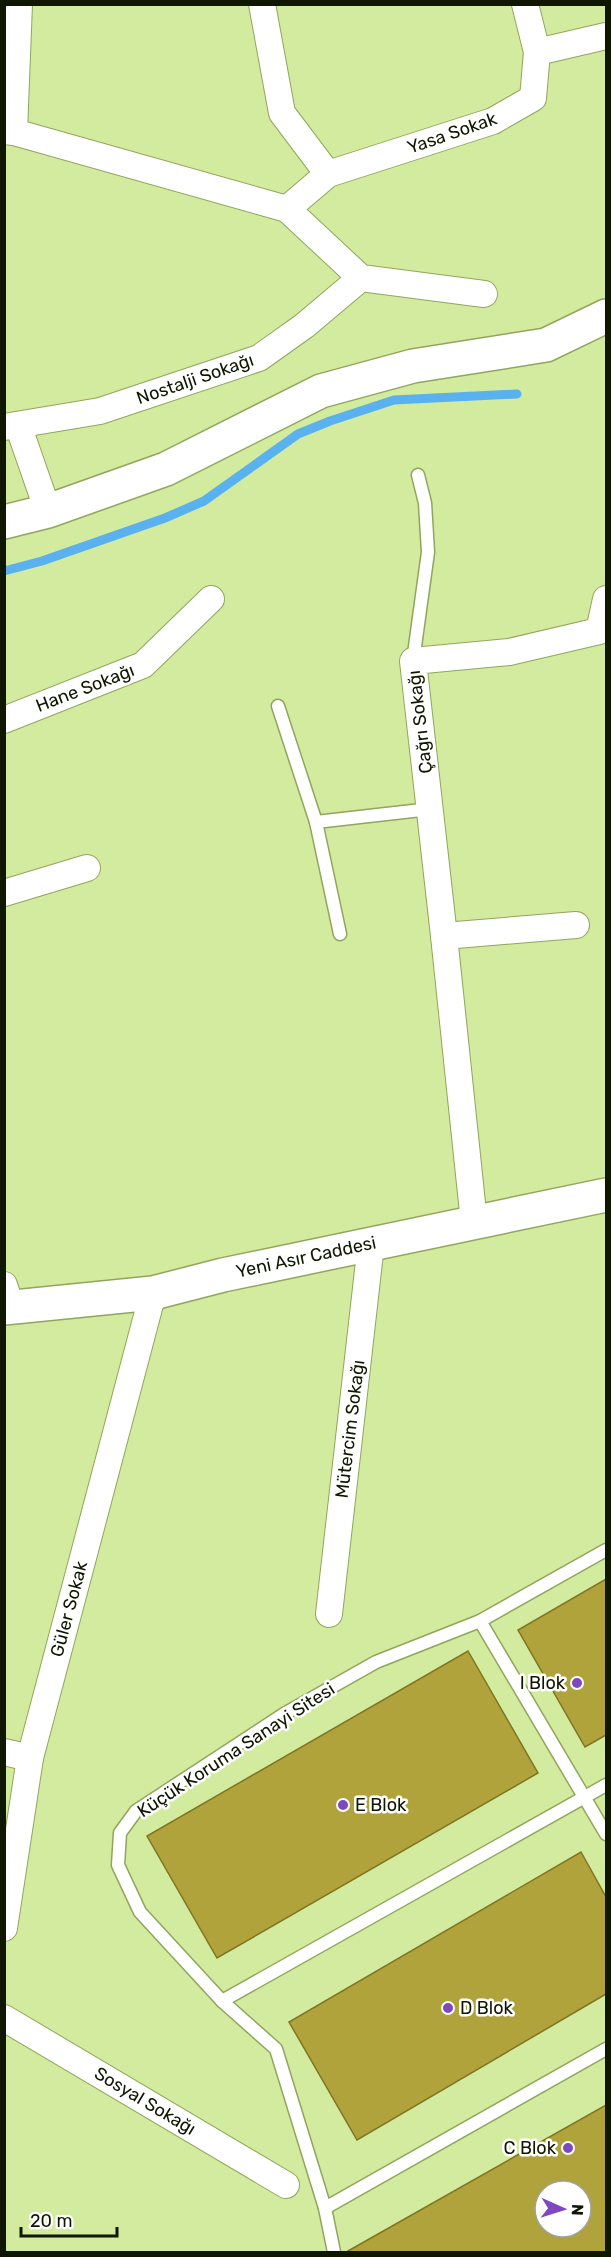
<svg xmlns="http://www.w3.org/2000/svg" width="611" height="2257" viewBox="0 0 611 2257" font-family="Rubik,sans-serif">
<rect width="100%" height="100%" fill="#d3eb9e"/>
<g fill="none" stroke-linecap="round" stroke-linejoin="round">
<polyline stroke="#5ab1f0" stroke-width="9" points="4,571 42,561 165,518 204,501 298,434 330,421 394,400 517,394"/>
</g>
<g fill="#b0a33b" stroke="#7f7521" stroke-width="1.5" fill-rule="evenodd">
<polygon points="606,1579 606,1735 585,1747 518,1630"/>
<polygon points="468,1651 538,1773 217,1958 147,1836"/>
<polygon points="581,1852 606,1897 606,1994 357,2140 289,2022"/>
<path d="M606 2105V2252H349L348 2251ZM545 2191H581V2227H545Z"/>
</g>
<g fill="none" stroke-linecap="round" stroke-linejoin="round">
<g stroke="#91a65c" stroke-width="15">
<g id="lane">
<polyline points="413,661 428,552 425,503 418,475"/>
<polyline points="278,706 316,822 340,934"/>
<polyline points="316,822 430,809"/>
<polyline points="480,1621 606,1834"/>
<polyline points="222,2001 606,1785"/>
<polyline points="325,2208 606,2049"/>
<polyline points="334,2252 325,2208 276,2049 222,2001 140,1912 118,1865 120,1833 136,1811 284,1714 376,1662 480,1621 606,1550"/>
</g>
</g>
<g stroke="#91a65c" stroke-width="28">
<g id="street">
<polyline points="262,4 282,113 328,174"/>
<polyline points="537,52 606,36"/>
<polyline points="4,131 14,132 287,209 361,278 484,294"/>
<polyline points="14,132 19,4"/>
<polyline points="287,209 328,174 493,121 533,98 537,52 525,4"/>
<polyline points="18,425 48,511"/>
<polyline points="4,427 100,411 259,358 304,326 361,278"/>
<polyline points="4,720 143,665 211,599"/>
<polyline points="4,893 87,868"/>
<polyline points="444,936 576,925"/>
<polyline points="474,1222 444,936 413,661 509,652 599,631 606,599"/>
<polyline points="4,1285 11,1306"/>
<polyline points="329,1614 371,1244"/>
<polyline points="4,1752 30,1758"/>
<polyline points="4,1928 30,1758 153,1293"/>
<polyline points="4,2018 286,2185"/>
</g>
</g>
<g stroke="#91a65c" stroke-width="36">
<g id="secondary">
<polyline points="4,522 48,511 166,469 321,391 413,366 546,345 606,316"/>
<polyline points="4,1308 153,1293 223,1275 606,1195"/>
</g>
</g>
<use href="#lane" stroke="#fff" stroke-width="12"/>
<use href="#street" stroke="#fff" stroke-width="26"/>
<use href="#secondary" stroke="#fff" stroke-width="33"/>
</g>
<g fill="#8048bf" stroke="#fff" stroke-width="2">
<circle cx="577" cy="1683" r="6"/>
<circle cx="343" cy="1805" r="6"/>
<circle cx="448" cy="2008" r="6"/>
<circle cx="568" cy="2148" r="6"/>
</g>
<g text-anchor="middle" stroke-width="5" stroke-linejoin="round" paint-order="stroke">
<g font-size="18" fill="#101700" stroke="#fff">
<text transform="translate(452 133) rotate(-19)" y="6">Yasa Sokak</text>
<text transform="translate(195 379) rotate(-19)" y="6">Nostalji Sokağı</text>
<text transform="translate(85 688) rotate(-21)" y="6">Hane Sokağı</text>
<text transform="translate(420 722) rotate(-97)" y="6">Çağrı Sokağı</text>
<text transform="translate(306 1257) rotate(-12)" y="6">Yeni Asır Caddesi</text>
<text transform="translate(350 1429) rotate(-83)" y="6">Mütercim Sokağı</text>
<text transform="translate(69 1609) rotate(-75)" y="6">Güler Sokak</text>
<text transform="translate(236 1750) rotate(-33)" y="6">Küçük Koruma Sanayi Sitesi</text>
<text transform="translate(145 2101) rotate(31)" y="6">Sosyal Sokağı</text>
</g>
<g font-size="18" fill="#101700" stroke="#fff" text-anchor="end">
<text x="565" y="1689">I Blok</text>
<text x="355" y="1811" text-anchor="start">E Blok</text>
<text x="460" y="2014" text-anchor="start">D Blok</text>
<text x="556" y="2154">C Blok</text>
</g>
</g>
<rect width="611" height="2257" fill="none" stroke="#101700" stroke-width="12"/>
<g transform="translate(563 2209) rotate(93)"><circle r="28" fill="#ffffff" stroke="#9fa299" stroke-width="1.5"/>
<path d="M0-4.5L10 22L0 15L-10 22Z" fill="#8048bf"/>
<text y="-9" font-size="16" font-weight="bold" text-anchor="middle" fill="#101700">N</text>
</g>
<path d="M21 2227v9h96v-9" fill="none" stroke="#101700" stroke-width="3"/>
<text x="30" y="2227" font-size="18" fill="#101700" stroke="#ffffff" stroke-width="4.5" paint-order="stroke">20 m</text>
</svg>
